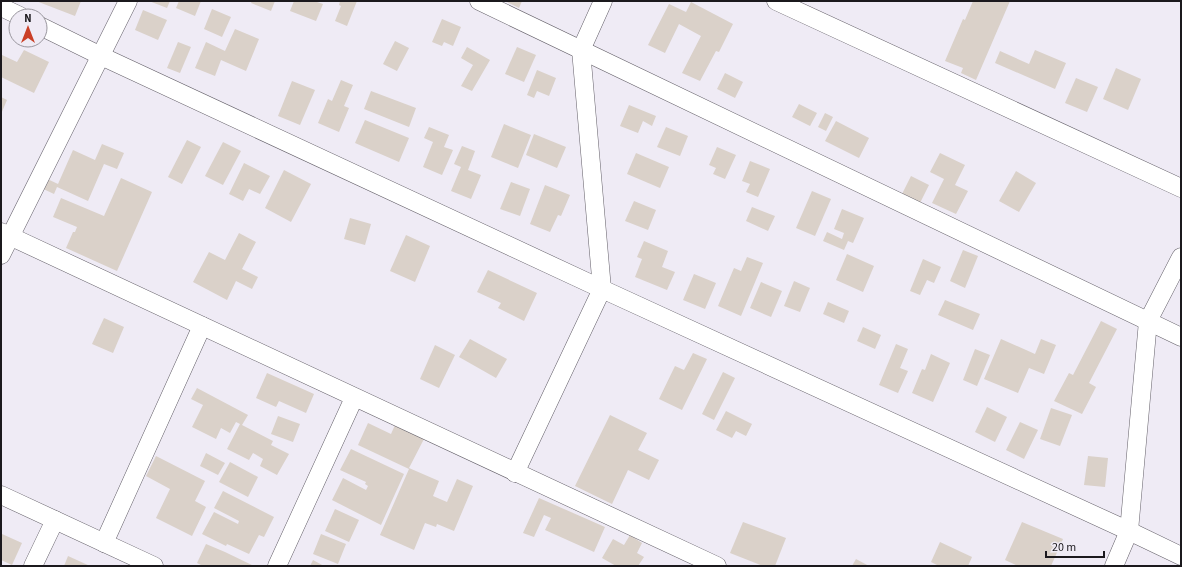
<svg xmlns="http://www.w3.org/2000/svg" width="1182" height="567" viewBox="0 0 1182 567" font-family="'Source Sans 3',sans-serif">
<rect width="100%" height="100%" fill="#efebf5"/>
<g fill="#dad1c9">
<polygon points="36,1 81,1 75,16"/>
<polygon points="149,1 170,1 167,8"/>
<polygon points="179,1 201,1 195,16 176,8"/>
<polygon points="252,1 275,1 271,11 251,3"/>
<polygon points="294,1 314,1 323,4 316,21 290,11"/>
<polygon points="340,1 357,1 347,26 335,21 341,6 339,5"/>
<polygon points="505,1 522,1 519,8"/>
<polygon points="973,1 1010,1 976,80 961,73 963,68 945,61 963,19 965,20"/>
<polygon points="691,2 733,24 719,52 716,51 700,81 682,73 701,36 679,24 665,53 648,45 669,4 686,12"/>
<polygon points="212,9 231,17 222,37 204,29"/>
<polygon points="143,10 167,20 158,40 135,30"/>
<polygon points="442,19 461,27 453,46 444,42 442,46 432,42"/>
<polygon points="235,29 259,39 246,71 221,60 215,76 195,68 206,42 225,51"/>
<polygon points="395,41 409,48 397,71 383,64"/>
<polygon points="178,42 191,47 180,73 167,68"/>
<polygon points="467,47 490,60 472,91 461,86 473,65 461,58"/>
<polygon points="517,47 536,55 524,82 505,74"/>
<polygon points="24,50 49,62 34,93 1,77 1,58 2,55 17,62"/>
<polygon points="1035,50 1066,63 1055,89 995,63 1000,51 1029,64"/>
<polygon points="1116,68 1141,79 1128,110 1103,99"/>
<polygon points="537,70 556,78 549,96 537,91 534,98 527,95"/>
<polygon points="725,73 743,82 735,98 717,89"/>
<polygon points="1076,78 1098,87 1087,112 1065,103"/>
<polygon points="341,80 353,85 344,106 349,108 339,132 318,123 328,99 332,101"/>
<polygon points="292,81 315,90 300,125 278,116"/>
<polygon points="371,91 416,108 409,127 364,109"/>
<polygon points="1,97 7,100 1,114"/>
<polygon points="799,104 817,113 810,126 792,117"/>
<polygon points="629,105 656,116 652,126 643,121 638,133 620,126"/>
<polygon points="825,113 833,117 826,131 818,127"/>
<polygon points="365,120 409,138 399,162 355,143"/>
<polygon points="836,121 869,138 859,158 825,141"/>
<polygon points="504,124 531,135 518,168 491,157"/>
<polygon points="429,127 449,135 444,147 453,150 442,175 423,167 433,142 424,138"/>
<polygon points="666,127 688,136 680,156 657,147"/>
<polygon points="534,134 566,147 557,168 526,155"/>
<polygon points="187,140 201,147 182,184 168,177"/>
<polygon points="223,142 241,151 223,185 205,176"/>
<polygon points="102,144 124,153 117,169 104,164 88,201 57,187 54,194 37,186 41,176 58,184 73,150 95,160"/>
<polygon points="462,146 475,151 468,170 481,175 471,199 451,191 461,167 454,164"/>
<polygon points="717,147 736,155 725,179 713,174 716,168 709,165"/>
<polygon points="636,153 669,167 660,188 627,174"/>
<polygon points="940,153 965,165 955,185 968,191 956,214 932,203 944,179 930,172"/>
<polygon points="750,161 770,169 758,197 746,192 750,184 742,181"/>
<polygon points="244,163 270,176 260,194 249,189 243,201 229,194"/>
<polygon points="284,170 311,184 291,222 265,208"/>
<polygon points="1016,171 1036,183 1019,212 999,201"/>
<polygon points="911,176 929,185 920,203 902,194"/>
<polygon points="121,178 152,192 117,271 66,248 73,232 75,232 77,227 53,217 61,198 104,216"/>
<polygon points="511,182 530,189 520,216 500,209"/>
<polygon points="545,185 570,195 561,216 558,215 550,232 530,224"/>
<polygon points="812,191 831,199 815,236 796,228"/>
<polygon points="634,201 656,210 648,230 625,221"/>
<polygon points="752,207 775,216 768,231 746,221"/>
<polygon points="842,209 864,218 853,243 848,241 844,250 823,241 827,232 842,239 844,233 834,229"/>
<polygon points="350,218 371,224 365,245 344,239"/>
<polygon points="239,233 256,242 242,269 258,277 252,289 236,281 227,300 193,282 209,252 225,260"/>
<polygon points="406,235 430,246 415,282 390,271"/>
<polygon points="644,241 668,251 662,267 675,272 667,290 635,277 642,259 637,257"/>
<polygon points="963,250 978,256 965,288 950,281"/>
<polygon points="847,254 874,266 863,292 836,280"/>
<polygon points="747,257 763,263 741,316 718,306 734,268 741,271"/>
<polygon points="923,259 941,267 934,283 927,280 920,295 910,291"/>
<polygon points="488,270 537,293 524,321 498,308 501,303 477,292"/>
<polygon points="694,274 716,283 705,309 683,300"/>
<polygon points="794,281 810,288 800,312 784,306"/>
<polygon points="761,282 782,291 771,317 750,308"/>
<polygon points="945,300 980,314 973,330 938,315"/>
<polygon points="828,302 849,311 844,323 823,314"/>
<polygon points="104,318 124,327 113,353 92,344"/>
<polygon points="1101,321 1117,329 1089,383 1096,387 1082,414 1054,401 1069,373 1073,375"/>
<polygon points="863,327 881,335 875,349 857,341"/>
<polygon points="470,339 507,359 496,378 459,357"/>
<polygon points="1001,339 1035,354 1041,339 1056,345 1044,374 1029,368 1018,393 984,379"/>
<polygon points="896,344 908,349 900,368 908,371 898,393 879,385"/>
<polygon points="435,345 455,355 439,388 420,379"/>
<polygon points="975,349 990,355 977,386 963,380"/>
<polygon points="693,353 707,359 682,410 659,399 675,366 684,370"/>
<polygon points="931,354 950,363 933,402 912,393 922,369 925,370"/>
<polygon points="723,372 735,378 714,420 702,414"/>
<polygon points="267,373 314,394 306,413 279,401 276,407 256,398"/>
<polygon points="197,388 248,415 242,425 273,441 271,445 289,454 277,475 260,466 263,459 253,453 249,460 227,449 240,424 236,422 230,433 221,428 216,439 192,427 203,405 191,399"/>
<polygon points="987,407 1007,417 995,442 975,432"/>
<polygon points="1051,408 1072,415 1060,446 1040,439"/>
<polygon points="726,411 752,424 746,436 736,431 732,438 716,430"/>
<polygon points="610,415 647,433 638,450 659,460 649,480 628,470 612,504 575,486"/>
<polygon points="278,416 300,424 293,442 271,434"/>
<polygon points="1020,422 1038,430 1024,459 1006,450"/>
<polygon points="368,423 391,434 395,425 424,439 409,468 439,481 433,496 447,502 457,479 473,486 454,531 437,524 436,527 425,523 414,550 380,535 409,469 358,445"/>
<polygon points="351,449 404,474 381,525 332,500 343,478 366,490 368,486 365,484 366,482 340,470"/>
<polygon points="206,453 225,463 218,475 200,466"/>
<polygon points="156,456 205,481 195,501 206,507 192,536 156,518 170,489 146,476"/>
<polygon points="1088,456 1108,458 1105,487 1084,485"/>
<polygon points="230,462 258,477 248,497 219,482"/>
<polygon points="223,491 274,517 264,537 259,535 249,554 227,544 226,546 202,534 214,512 238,524 239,521 214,508"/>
<polygon points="539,498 605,527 594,552 545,530 551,518 544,515 534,537 523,533"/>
<polygon points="335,509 359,520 349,542 325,531"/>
<polygon points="743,522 786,538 775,566 763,566 730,553"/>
<polygon points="1022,522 1063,539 1051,566 1018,566 1005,560"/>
<polygon points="2,534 22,543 12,565 1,560"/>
<polygon points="321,534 346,544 338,564 313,554"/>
<polygon points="630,535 642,543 637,553 644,557 638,566 616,566 602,558 613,539 624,545"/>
<polygon points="940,542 972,557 968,566 939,566 931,562"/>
<polygon points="206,544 225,552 254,566 203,566 197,563"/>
<polygon points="68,556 90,566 64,566"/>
<polygon points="856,559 869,566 852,566"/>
<polygon points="313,560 324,566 310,566"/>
</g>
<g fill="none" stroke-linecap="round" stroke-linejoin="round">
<g stroke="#646069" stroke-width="19">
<g id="street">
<polyline points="479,1 1181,337"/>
<polyline points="776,1 1181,188"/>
<polyline points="1,7 20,16"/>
<polyline points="40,26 101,56 602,289 1129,531 1181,556"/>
<polyline points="1,232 717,566"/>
<polyline points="1,255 128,1"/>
<polyline points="515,473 602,289 581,50 603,1"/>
<polyline points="1,495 154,566"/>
<polyline points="104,543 202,326"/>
<polyline points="33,566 55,520"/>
<polyline points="277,566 354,398"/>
<polyline points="1114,566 1129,531 1148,321 1181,257"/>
</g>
</g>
<use href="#street" stroke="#fff" stroke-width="18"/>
</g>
<rect width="1182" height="567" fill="none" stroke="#1b191d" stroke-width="4"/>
<g transform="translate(28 28)"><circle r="19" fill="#efebf5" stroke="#9a979f"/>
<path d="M0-3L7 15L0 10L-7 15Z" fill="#ca3f26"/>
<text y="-6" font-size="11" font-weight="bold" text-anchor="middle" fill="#1b191d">N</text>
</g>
<path d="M1046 551v6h58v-6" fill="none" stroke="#1b191d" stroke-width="2"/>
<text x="1052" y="551" font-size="12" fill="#1b191d" stroke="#efebf5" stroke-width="3" paint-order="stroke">20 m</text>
</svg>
